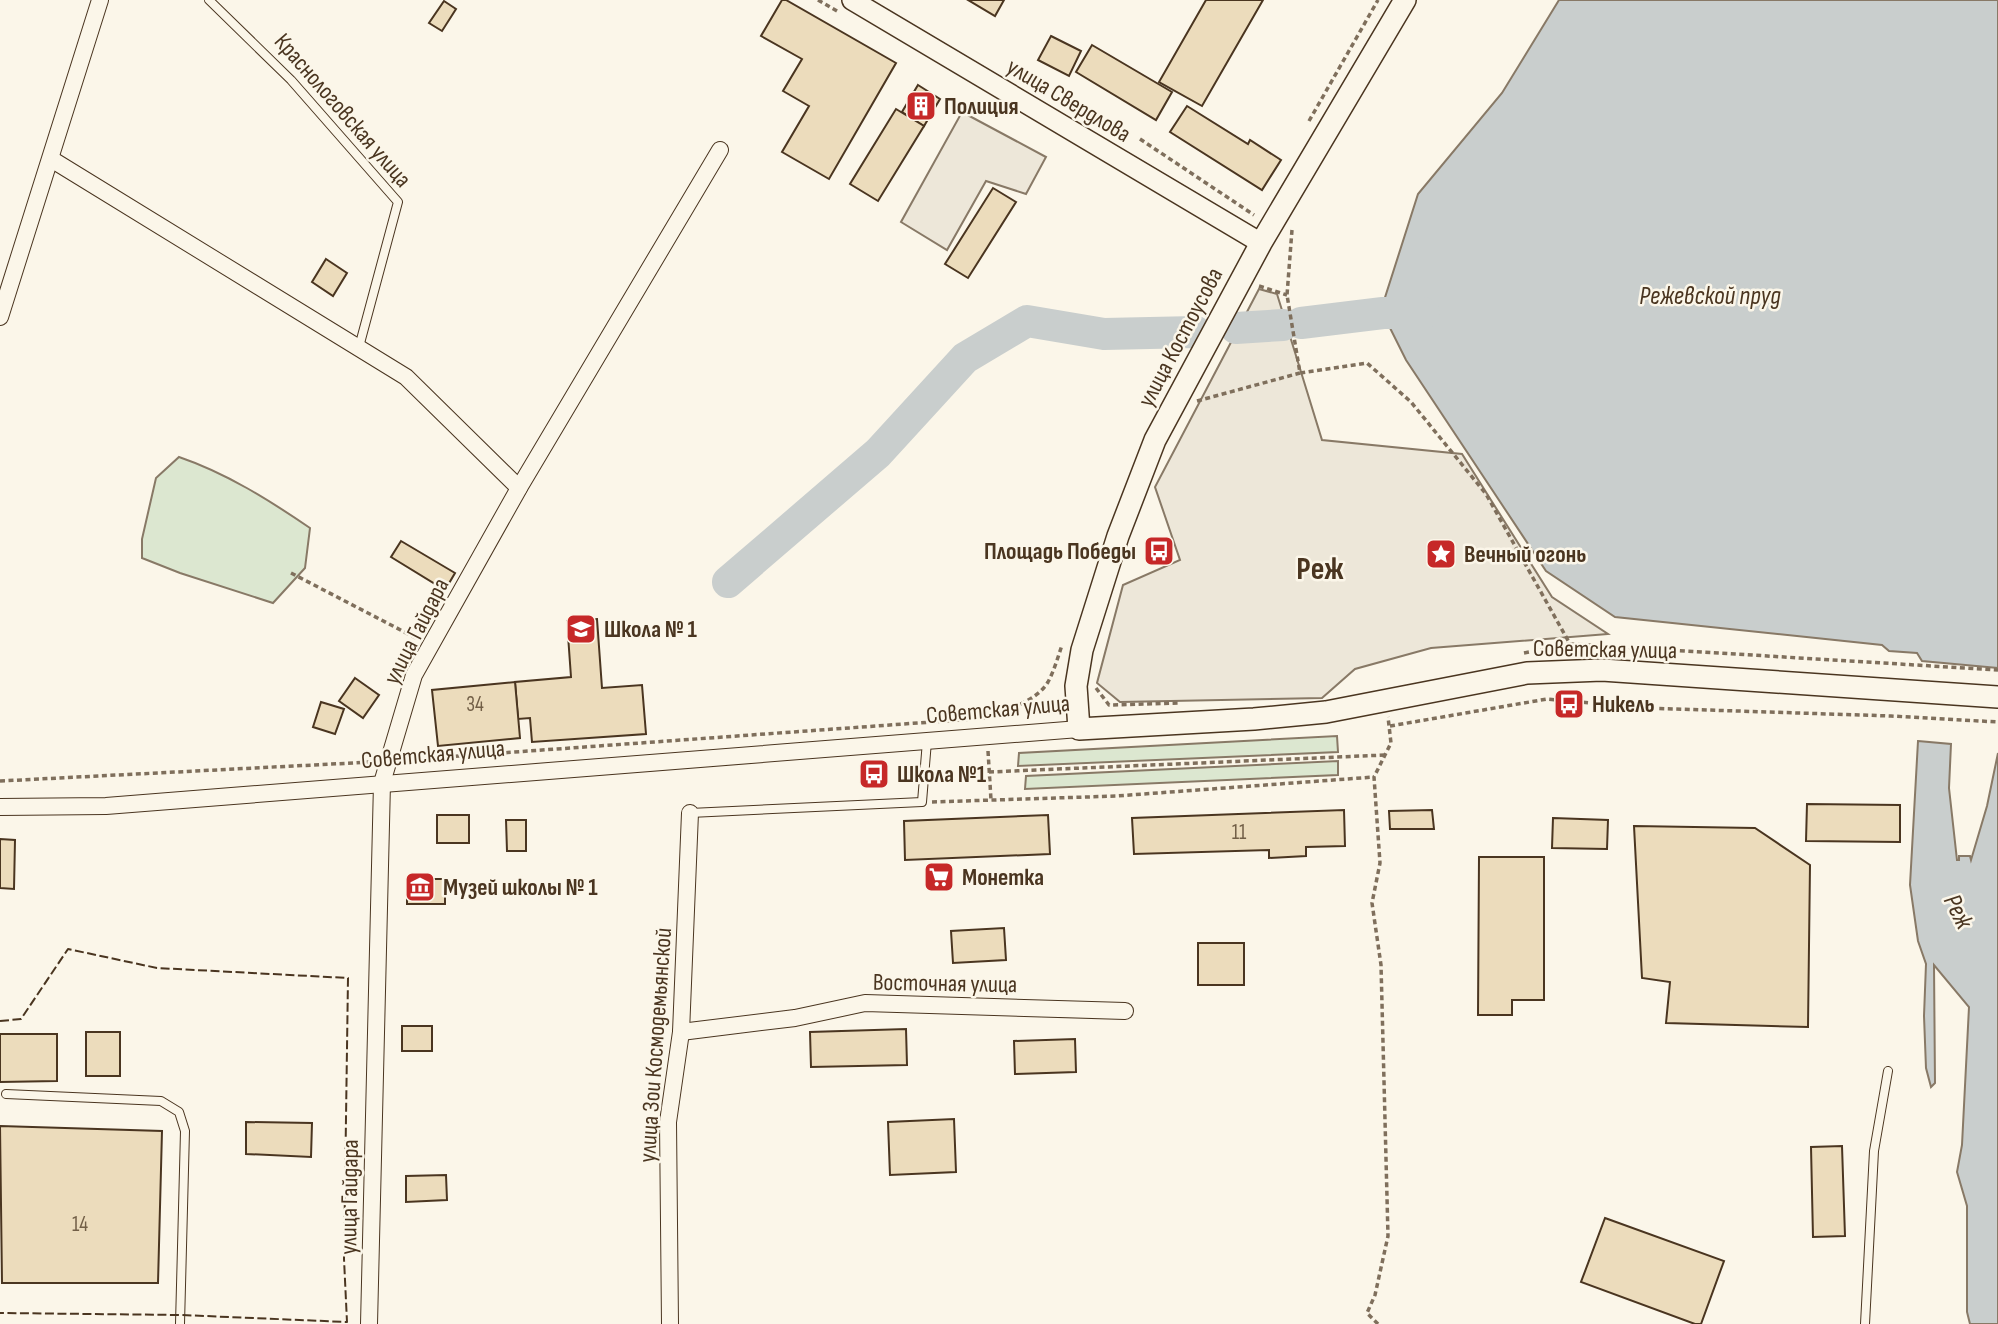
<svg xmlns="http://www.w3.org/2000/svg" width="1998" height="1324" viewBox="0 0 1998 1324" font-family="'Sofia Sans Condensed',sans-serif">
<rect width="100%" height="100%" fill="#fbf6e9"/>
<g fill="#dce7d0" stroke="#887966" stroke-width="2">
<path d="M179 457C226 473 269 500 310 528L305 568 273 603 180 573 142 558V539L156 478Z"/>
<polygon points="1337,736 1338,752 1018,766 1019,753"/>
<polygon points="1338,761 1338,775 1025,789 1026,776"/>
</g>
<g fill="#ede7d9" stroke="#887966" stroke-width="2">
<polygon points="962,112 1046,157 1026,194 986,181 947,250 901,222"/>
<polygon points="1259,289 1277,294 1322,440 1462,454 1552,597 1608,634 1431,648 1355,669 1322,698 1120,702 1097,683 1123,585 1180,560 1155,487"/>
</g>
<g fill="#c9cecd" stroke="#887966" stroke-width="2">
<polygon points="1559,0 1998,0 1998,668 1922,661 1917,653 1889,651 1882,645 1615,617 1546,571 1406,360 1381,310 1418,194 1502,93"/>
<polygon points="1918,741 1951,744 1949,788 1957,860 1959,860 1959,856 1970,856 1971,860 1987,806 1998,753 1998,1324 1970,1324 1967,1312 1967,1206 1957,1172 1962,1145 1969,1007 1934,965 1935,1083 1931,1087 1926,1068 1924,1016 1926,964 1918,941 1910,885"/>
</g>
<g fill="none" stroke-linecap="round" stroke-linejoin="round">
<g stroke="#c9cecd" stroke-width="32">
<polyline points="1301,323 1383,313 1424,313"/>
<polyline points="1236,328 1283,325"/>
<polyline points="728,582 878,453 965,358 1027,321 1104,334 1196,332"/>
</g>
</g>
<g fill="#ecdcbc" stroke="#4a3520" stroke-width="2">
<polygon points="782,0 786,0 896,63 829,179 782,152 809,106 783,91 802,59 761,36"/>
<polygon points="968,0 1004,0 995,16"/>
<polygon points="1206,0 1263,0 1202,106 1159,82"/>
<polygon points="444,1 456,9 442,31 429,23"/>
<polygon points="1051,36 1081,51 1069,76 1038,60"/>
<polygon points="1092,45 1172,92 1156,120 1076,72"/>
<polygon points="918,85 940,99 924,126 902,112"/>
<polygon points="1187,106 1248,144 1250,140 1281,160 1262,190 1170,132"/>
<polygon points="896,109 924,126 878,201 850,184"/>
<polygon points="993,188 1016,202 968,278 945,264"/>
<polygon points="326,259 347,273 333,296 312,282"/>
<polygon points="401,541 455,573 445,590 391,557"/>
<polygon points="597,619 602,688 642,685 646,734 532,742 530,718 518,719 515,682 571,677 567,621"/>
<polygon points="355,678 379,695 363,718 339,701"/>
<polygon points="515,682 520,738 438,746 432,690"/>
<polygon points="321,702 344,709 335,734 313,727"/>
<polygon points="1807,804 1900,805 1900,842 1806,841"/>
<polygon points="1344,810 1345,846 1306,847 1306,856 1269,858 1269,850 1134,854 1132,818"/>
<polygon points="1432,810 1434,829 1390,829 1389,811"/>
<rect x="437" y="815" width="32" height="28"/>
<polygon points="1048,815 1050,854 905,860 904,821"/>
<polygon points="1553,818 1608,820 1607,849 1552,848"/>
<polygon points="506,820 526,820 526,851 507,851"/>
<polygon points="1634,826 1755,828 1810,865 1808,1027 1666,1023 1670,982 1642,978"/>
<polygon points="0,839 15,840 14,889 0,888"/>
<polygon points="1479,857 1544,857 1544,1000 1512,1000 1512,1015 1478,1015"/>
<rect x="407" y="879" width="38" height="25"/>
<polygon points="1004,928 1006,960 953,963 951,931"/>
<rect x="1198" y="943" width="46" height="42"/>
<rect x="402" y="1026" width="30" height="25"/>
<polygon points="906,1029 907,1065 811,1067 810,1032"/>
<rect x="86" y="1032" width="34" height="44"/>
<polygon points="0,1034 57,1034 57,1081 0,1082"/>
<polygon points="1075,1039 1076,1072 1015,1074 1014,1041"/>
<polygon points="954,1119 956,1172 890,1175 888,1122"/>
<polygon points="246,1122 312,1123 311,1157 246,1154"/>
<polygon points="0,1126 162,1131 158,1283 2,1283"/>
<polygon points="1842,1146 1845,1236 1813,1237 1811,1147"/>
<polygon points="446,1175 447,1200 406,1202 406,1176"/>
<polygon points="1605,1218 1724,1261 1701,1324 1695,1324 1581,1282"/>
</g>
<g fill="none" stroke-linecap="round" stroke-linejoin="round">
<g stroke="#4a3520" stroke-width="10">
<g id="service">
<polyline points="209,0 291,80 398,202 359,347"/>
<polyline points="690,813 922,802 927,741"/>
<polyline points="6,1094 161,1101 179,1112 185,1131 180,1324"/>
<polyline points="1865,1324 1874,1151 1888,1071"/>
</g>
</g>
<g stroke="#4a3520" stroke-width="18">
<g id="minor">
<polyline points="51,159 406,377 519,488"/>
<polyline points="0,317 100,0"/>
<polyline points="0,807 106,806 1079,729"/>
<polyline points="681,1032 795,1018 865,1003 1125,1011"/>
<polyline points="369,1324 382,783 414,675 519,488 720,150"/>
<polyline points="670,1324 668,1122 681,1032 690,813"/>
</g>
</g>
<g stroke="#4a3520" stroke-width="22">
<polyline id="tertiary" points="852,0 1261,243"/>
</g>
<g stroke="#4a3520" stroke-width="24">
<polyline id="secondary" points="1405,0 1261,243 1155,440 1118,536 1082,650 1076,686 1079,729 1254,719 1326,712 1527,673 1602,670 1998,697"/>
</g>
<g stroke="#7f6f5c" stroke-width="3.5" stroke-dasharray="5 3.5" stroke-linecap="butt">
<polyline points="818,0 837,11"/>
<polyline points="1309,121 1378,0"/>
<polyline points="1140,139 1254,215"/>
<polyline points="1292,230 1287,295 1300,373 1367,363 1411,402 1486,494 1570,644 1998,670"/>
<polyline points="1259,286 1287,295"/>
<polyline points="1197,401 1300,373"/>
<polyline points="291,573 416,638"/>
<polyline points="1524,653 1570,644"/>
<polyline points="1096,688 1109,705 1178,703"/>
<polyline points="1390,726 1547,699 1645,708 1891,716 1998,722"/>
<polyline points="988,751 991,800"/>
<path d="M404 760 987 718C1007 709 1036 702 1048 682 1054 671 1058 657 1062 645"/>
<polyline points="989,772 1385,755"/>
<polyline points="0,781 372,762"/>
<polyline points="932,802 1117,796 1374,777"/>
<polyline points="1378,1324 1367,1313 1375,1295 1388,1236 1381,965 1372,903 1380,863 1374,777 1391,743 1388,717"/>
</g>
<use href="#service" stroke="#fbf6e9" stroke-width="8"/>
<use href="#minor" stroke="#fbf6e9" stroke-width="16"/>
<use href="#tertiary" stroke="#fbf6e9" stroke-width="19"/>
<use href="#secondary" stroke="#fbf6e9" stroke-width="21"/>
<polyline stroke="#4a3520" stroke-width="2" stroke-dasharray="9 3.5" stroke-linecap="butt" points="0,1021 21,1019 68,949 157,968 348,978 344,1259 347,1322 181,1315 0,1313"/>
</g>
<defs>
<g id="building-square" transform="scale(1.575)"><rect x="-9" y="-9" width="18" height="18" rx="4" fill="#c62828" stroke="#fbf6e9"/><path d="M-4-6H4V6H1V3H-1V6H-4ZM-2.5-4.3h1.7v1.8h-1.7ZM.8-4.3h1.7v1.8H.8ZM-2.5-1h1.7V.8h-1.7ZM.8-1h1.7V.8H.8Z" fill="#fff"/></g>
<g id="bus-square" transform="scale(1.575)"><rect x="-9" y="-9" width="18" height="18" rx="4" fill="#c62828" stroke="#fbf6e9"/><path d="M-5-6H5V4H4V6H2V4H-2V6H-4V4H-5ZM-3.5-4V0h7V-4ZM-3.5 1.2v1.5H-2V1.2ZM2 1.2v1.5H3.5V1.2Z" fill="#fff"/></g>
<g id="sight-square" transform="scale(1.575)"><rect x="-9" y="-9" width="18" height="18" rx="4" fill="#c62828" stroke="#fbf6e9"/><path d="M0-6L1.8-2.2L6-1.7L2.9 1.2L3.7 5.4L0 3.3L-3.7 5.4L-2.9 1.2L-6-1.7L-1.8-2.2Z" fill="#fff"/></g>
<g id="school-square" transform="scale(1.575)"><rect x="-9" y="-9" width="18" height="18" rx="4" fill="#c62828" stroke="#fbf6e9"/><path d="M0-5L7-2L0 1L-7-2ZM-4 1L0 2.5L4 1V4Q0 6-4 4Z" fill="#fff"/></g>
<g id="supermarket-square" transform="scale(1.575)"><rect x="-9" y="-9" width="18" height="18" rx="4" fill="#c62828" stroke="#fbf6e9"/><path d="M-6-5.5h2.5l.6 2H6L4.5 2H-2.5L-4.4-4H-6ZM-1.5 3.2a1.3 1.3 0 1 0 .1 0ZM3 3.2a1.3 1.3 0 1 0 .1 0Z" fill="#fff"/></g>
<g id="museum-square" transform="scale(1.575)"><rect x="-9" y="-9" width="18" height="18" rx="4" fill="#c62828" stroke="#fbf6e9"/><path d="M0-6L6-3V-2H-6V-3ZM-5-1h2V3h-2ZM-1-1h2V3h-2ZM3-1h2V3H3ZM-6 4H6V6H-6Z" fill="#fff"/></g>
</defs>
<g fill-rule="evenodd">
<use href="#building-square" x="921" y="106"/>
<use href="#bus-square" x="1159" y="551"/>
<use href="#sight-square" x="1441" y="554"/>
<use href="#school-square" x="581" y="629"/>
<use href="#bus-square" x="1569" y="704"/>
<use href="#bus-square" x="874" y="774"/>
<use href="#supermarket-square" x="939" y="877"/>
<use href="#museum-square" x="420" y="887"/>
</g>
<g text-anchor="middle" stroke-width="5" stroke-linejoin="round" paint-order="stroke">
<g font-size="21" fill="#725f47">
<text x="475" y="711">34</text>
<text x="1239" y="839">11</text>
<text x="80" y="1231">14</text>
</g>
<g font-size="24" fill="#4a3520" stroke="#fbf6e9">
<text transform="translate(1069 100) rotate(31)" y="8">улица Свердлова</text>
<text transform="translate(343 110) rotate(49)" y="8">Краснологовская улица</text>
<text transform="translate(1180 337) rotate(-62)" y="8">улица Костоусова</text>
<text transform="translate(416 631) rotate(-63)" y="8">улица Гайдара</text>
<text transform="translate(1605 649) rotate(1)" y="8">Советская улица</text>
<text transform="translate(998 709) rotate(-5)" y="8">Советская улица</text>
<text transform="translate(433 754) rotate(-5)" y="8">Советская улица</text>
<text transform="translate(945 983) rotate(1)" y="8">Восточная улица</text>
<text transform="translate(655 1045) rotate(-86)" y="8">улица Зои Космодемьянской</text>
<text transform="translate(349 1197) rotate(-89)" y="8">улица Гайдара</text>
</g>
<g font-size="24" font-weight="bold" fill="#4a3520" stroke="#fbf6e9" text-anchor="start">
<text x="944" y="114">Полиция</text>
<text x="1136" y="559" text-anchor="end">Площадь Победы</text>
<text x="1464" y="562">Вечный огонь</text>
<text x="604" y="637">Школа № 1</text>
<text x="1592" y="712">Никель</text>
<text x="897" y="782">Школа №1</text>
<text x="962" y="885">Монетка</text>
<text x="443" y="895">Музей школы № 1</text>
</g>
<g font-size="26" font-style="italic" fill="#4a3520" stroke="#fbf6e9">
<text x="1710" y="304">Режевской пруд</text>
<text transform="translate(1959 911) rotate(63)" y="9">Реж</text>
</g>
<g font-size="32" font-weight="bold" fill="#4a3520" stroke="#fbf6e9">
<text x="1320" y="579">Реж</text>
</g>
</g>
</svg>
